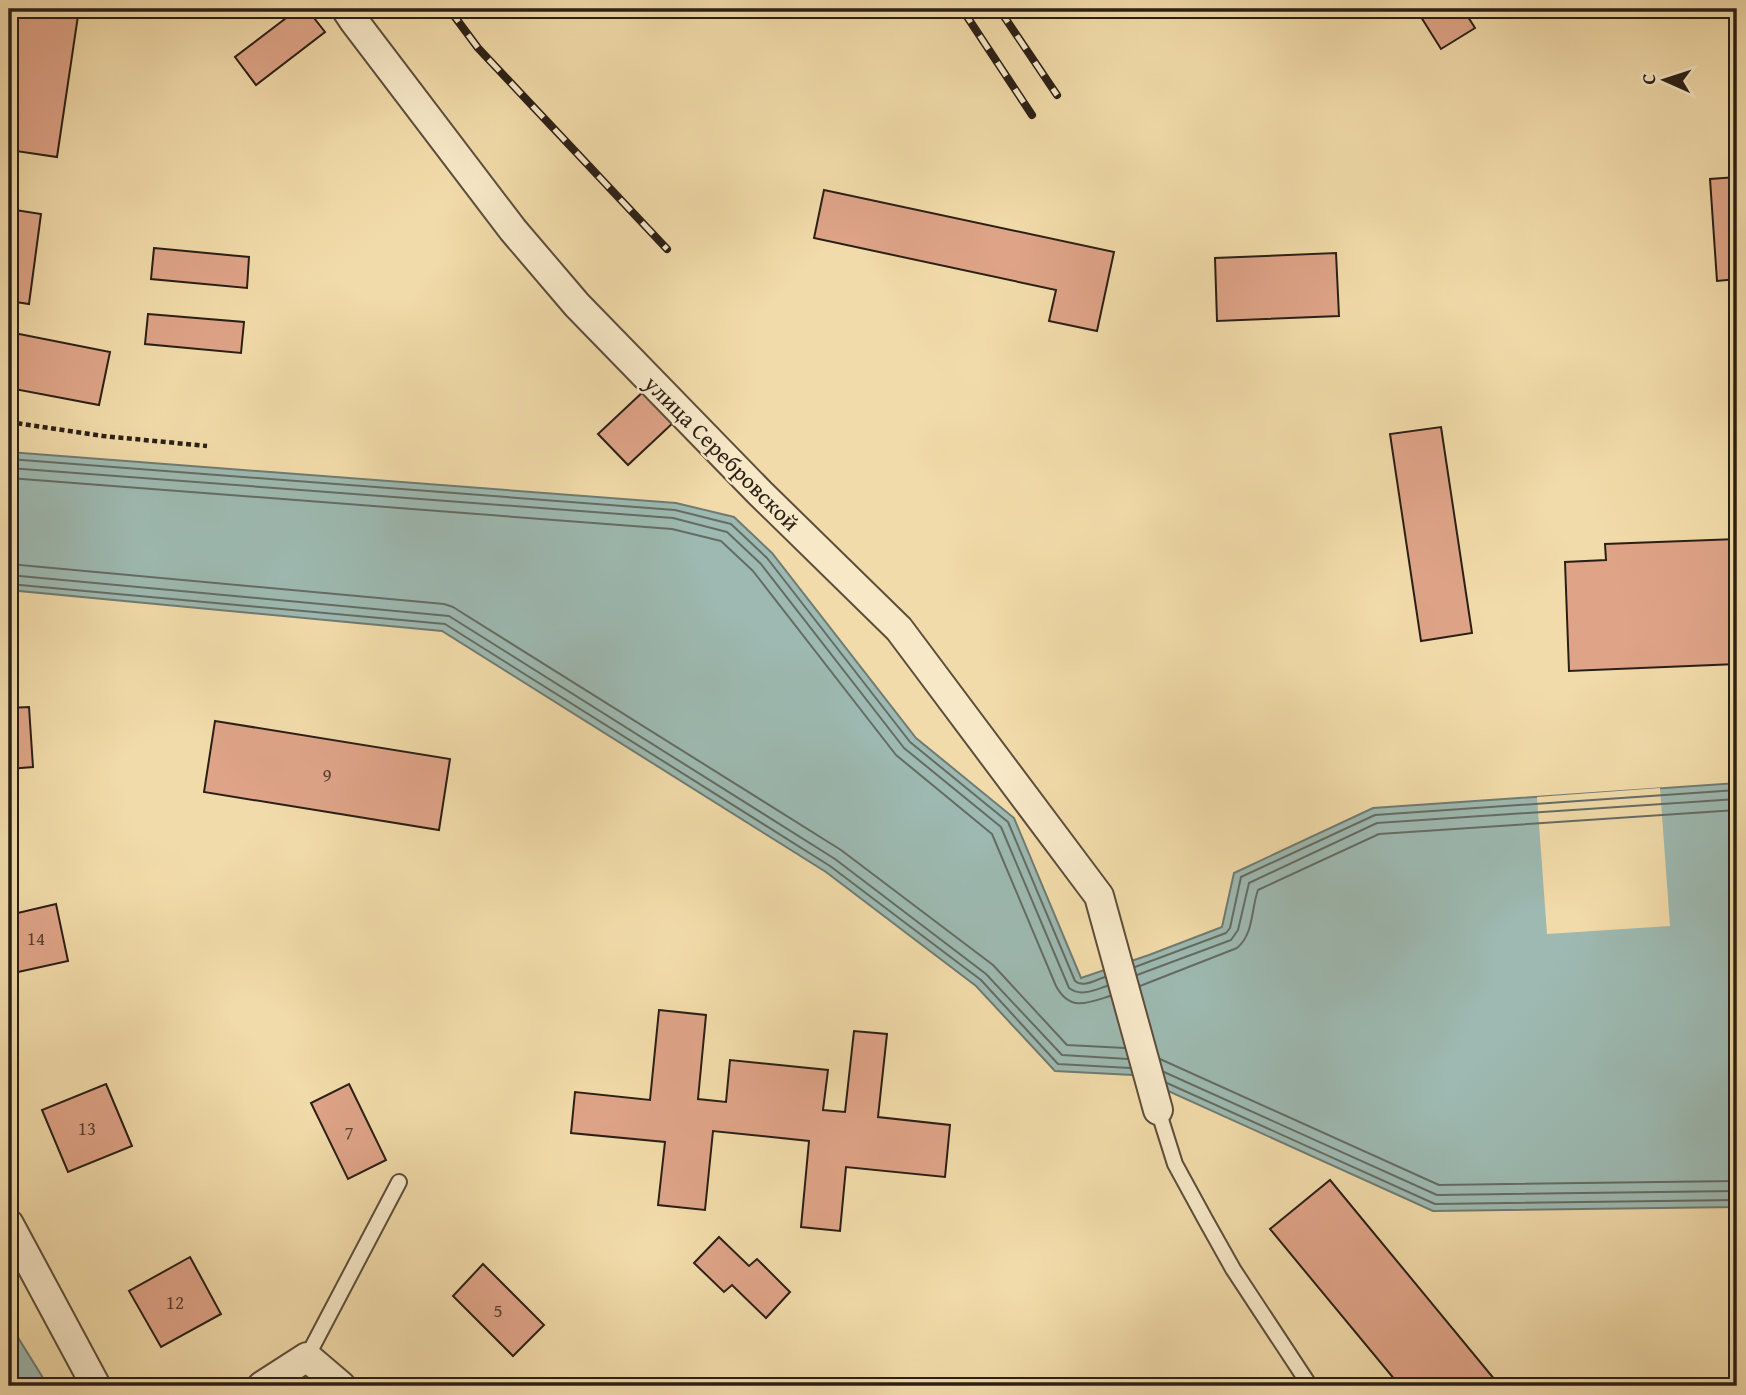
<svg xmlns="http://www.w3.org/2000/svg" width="1746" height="1395" viewBox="0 0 1746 1395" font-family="'Gentium Book Plus',serif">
<rect width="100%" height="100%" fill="#f2dbaa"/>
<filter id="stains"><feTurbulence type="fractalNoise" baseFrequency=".00286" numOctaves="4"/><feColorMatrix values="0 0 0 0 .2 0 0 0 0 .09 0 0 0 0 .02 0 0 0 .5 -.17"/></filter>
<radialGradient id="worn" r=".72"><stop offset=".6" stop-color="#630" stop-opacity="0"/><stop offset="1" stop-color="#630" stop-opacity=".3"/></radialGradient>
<g fill="#9db9b1" stroke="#6f7b73" stroke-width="2">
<polygon points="9,452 676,503 734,517 772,553 916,738 1014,818 1081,978 1149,955 1222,927 1234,873 1373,808 1737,783 1737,1207 1433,1211 1133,1075 1055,1071 976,986 826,872 442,631 9,590"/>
<polygon points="9,1323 48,1386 9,1386"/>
</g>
<polygon fill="#f2dbaa" points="1660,788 1670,926 1547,934 1537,797"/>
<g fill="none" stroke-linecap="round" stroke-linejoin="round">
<g stroke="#646c64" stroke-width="2">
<path d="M9 459 675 510 731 524 767 558 910 742 1008 822 1075 981C1083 988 1095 980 1105 977"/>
<path d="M9 468 673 518 727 532 761 564 904 748 1001 827 1069 988C1081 997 1094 990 1107 986"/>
<path d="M9 478 672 529 721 541 753 571 896 755 992 834 1056 986C1070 1012 1088 1003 1110 996"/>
<polyline points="9,564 444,604 453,607 841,850 993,965 1067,1045 1125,1048"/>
<polyline points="9,575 449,616 835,859 986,974 1062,1055 1128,1059"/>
<polyline points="9,584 445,624 830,866 981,980 1058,1064 1130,1068"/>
<polyline points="1135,967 1226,933 1230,928 1241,877 1375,815 1737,790"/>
<polyline points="1137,975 1231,940 1238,930 1249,883 1377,823 1737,799"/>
<path d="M1140 986 1237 948C1254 934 1251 909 1258 890L1379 834 1737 810"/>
<polyline points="1160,1059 1439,1185 1737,1181"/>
<polyline points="1164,1072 1437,1195 1737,1191"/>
<polyline points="1167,1083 1435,1204 1737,1200"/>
</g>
</g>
<g fill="#dfa488" stroke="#2a1f16" stroke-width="2">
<polygon points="13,9 79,9 57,157 9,150 9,37"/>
<polygon points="298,9 307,9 325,32 256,85 235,57"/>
<polygon points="1416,9 1463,9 1475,28 1441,49"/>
<polygon points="1737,177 1737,279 1717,281 1710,179"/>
<polygon points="824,190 1114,252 1097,331 1049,321 1056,290 814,238"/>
<polygon points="9,209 41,214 29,304 9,301"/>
<polygon points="154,248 249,257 247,288 151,279"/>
<polygon points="1336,253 1339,316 1217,321 1215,258"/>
<polygon points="148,314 244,322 241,353 145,344"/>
<polygon points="9,332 110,352 99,405 9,388"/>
<polygon points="645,390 675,421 628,465 598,434"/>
<polygon points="1441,427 1472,633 1421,641 1390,434"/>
<polygon points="1737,539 1737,664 1569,671 1565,562 1606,560 1605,544"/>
<polygon points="29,707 33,767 9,769 9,708"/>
<polygon points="215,721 450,759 439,830 204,792"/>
<polygon points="56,904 68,961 9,974 9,915"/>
<polygon points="659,1010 706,1015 698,1099 726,1102 730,1060 828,1070 823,1110 845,1112 854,1031 887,1034 878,1117 950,1125 945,1177 846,1167 840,1231 801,1227 809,1141 713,1131 705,1210 658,1205 665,1142 571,1133 575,1092 650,1100"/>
<polygon points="106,1084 132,1146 68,1172 42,1110"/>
<polygon points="349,1084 386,1160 348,1179 311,1103"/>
<polygon points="1330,1180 1500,1386 1400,1386 1270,1229"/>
<polygon points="719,1237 749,1266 757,1259 790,1292 766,1318 732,1285 724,1292 694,1263"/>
<polygon points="190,1257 221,1314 161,1347 129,1291"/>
<polygon points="483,1264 544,1325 513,1356 453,1296"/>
</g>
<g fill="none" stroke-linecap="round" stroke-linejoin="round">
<g stroke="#5c4e3b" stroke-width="18">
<g id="service">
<polyline points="1158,1110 1175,1164 1205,1219 1233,1269 1310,1386"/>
<polyline points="307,1357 399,1182"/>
</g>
</g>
<g stroke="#5c4e3b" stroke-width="32">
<g id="minor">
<polyline points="346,9 354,21 513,230 577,305 760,493 899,629 1099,896 1158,1110"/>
<polyline points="9,1224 96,1386"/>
<polyline points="262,1386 307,1357 341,1386"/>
</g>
</g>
<polyline stroke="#2a1f16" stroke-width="4.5" stroke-dasharray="5 3.5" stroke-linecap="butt" points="9,422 103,436 207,446"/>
<use href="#service" stroke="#f7e8c8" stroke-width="14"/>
<use href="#minor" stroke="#f7e8c8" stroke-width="28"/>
<g stroke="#2a1f16" stroke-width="8">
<g id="rail">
<polyline points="449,9 478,48 667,249"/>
<polyline points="962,9 1032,115"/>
<polyline points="999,9 1057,95"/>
</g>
</g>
<use href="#rail" stroke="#f7e8c8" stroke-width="5" stroke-dasharray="16" stroke-linecap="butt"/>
</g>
<g text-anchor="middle" stroke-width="5" stroke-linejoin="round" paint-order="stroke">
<g font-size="19" fill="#574032">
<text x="327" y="782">9</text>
<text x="36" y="945">14</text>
<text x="87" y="1135">13</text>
<text x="349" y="1139">7</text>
<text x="175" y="1309">12</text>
<text x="498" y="1317">5</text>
</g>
<g font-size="23" fill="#2a1f16" stroke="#f7e8c8">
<text transform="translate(722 453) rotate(45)" y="8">улица Серебровской</text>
</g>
</g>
<rect width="1746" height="1395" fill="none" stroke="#f2dbaa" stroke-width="35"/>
<rect x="10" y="10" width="1725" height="1374" fill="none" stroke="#2a1f16" stroke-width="3.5"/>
<rect x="18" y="18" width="1711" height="1360" fill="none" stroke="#2a1f16" stroke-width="2"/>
<g transform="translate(1665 80) rotate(273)" stroke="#f7e8c8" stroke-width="5" paint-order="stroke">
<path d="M0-5L12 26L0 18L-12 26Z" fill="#2a1f16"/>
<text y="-10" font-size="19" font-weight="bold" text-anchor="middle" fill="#2a1f16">С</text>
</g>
<rect width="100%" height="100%" filter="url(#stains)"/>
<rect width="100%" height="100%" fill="url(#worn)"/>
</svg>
